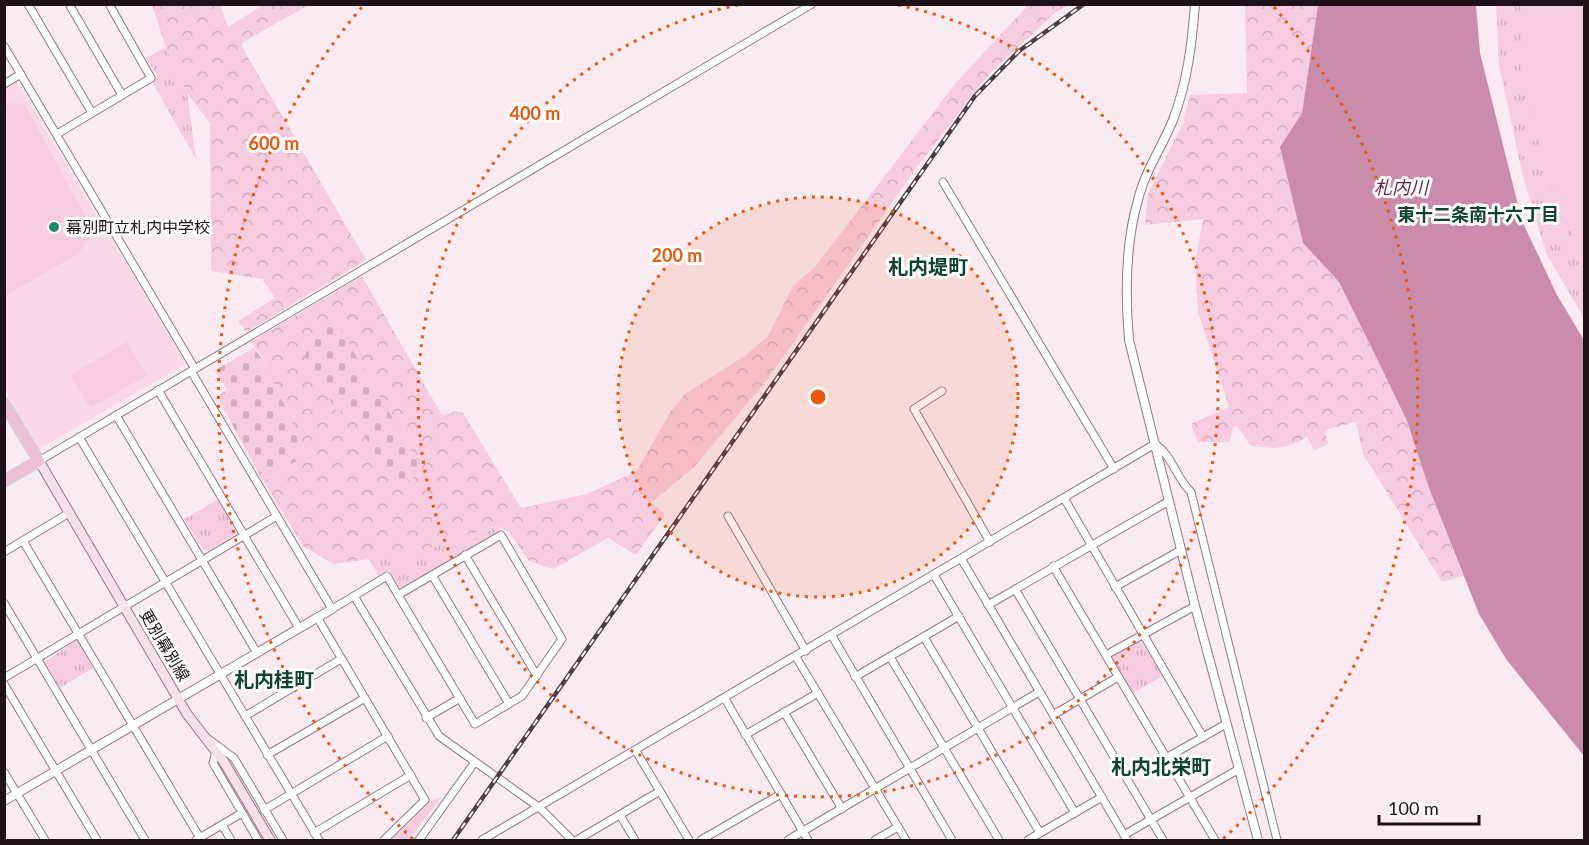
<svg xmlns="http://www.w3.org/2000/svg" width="1589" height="845" viewBox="0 0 1589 845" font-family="Lato,'Noto Sans JP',sans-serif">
<defs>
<pattern id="forest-crowns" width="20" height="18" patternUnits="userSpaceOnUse" patternTransform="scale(1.5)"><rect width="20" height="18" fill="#f7cce0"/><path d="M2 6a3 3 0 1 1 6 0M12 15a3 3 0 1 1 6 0" fill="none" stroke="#d3aebf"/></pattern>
<pattern id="cemetery-stones" width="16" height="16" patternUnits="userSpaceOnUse" patternTransform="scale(1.5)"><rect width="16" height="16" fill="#f7cce0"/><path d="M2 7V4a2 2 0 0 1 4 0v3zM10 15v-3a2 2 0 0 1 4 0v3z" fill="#d3aebf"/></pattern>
<pattern id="park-tufts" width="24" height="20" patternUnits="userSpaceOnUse" patternTransform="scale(1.5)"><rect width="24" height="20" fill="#f7cce0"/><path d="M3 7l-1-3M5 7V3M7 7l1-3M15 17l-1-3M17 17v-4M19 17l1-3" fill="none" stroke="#d3aebf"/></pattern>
</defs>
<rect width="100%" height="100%" fill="#faebf2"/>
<polygon fill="#fbd8e8" points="17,82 186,364 39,449 5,390 4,89"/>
<g fill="url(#forest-crowns)" fill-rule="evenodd">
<polygon points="152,5 220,5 228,27 263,5 309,5 243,42 242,47 366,260 246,332 238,321 275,298 262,279 211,271 210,123 187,93 166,47"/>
<path d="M1028 5H1069L1056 12 990 73 918 166 766 381 696 465 651 503 665 514 636 555 608 538 553 569 529 561 509 532 496 526 419 552 334 564 304 547 263 481 300 459 264 360 251 342 362 276 442 415 457 411 463 413 521 508 587 494 637 471 671 411 685 394 746 355 768 336 793 286 815 267 955 84ZM347 409 424 472 396 486Z"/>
<path d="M1245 5H1318L1302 113 1280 147 1303 243 1339 282 1380 365 1407 421 1429 488 1463 576 1442 582 1363 454 1356 422 1325 430 1328 444 1314 450 1307 437C1285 449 1275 450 1250 445L1237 426 1233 427 1230 442H1198L1191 424 1229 407 1198 312 1195 263 1203 219 1145 225 1148 194 1183 123 1190 95 1247 93Z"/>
</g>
<g fill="url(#cemetery-stones)">
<polygon points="335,320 424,472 396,486 347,409 337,412 305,358 309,335"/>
<polygon points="254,348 263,360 303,445 300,459 263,481 217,397 227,390 215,370"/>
</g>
<g fill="url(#park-tufts)">
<polygon points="1496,5 1584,5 1584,318 1546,253 1523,177 1499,65"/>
<polygon points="166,47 187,93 196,159 152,82 157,76 146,58"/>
<polygon points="219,499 236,534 208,551 203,549 184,519"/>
<polygon points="497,526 499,530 403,588 399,587 389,570 378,575 368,558 419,552"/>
<polygon points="1140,640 1163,676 1133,693 1112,659 1113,656"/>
<polygon points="75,641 79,642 93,668 60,688 45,662"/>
<polygon points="442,796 409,840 391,840 430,802"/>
</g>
<g fill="#f7cce0">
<polygon points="1520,5 1584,5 1584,258 1549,184 1522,69"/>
<polygon points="11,103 25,105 94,232 78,254 5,296 4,107"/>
<polygon points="127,342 147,375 90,408 70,375"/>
</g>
<polygon fill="#cb8baa" points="1318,5 1476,5 1480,53 1522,221 1557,295 1584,340 1584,756 1506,659 1479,614 1429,488 1407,421 1380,365 1339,282 1303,243 1280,147 1302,113"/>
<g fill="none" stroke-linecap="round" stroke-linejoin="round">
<g stroke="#977685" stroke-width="9">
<g id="minor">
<polyline points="28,4 92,113"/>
<polyline points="69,4 122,95"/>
<polyline points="4,46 195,369"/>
<polyline points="4,84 21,74"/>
<polyline points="57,134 151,78 109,4"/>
<polyline points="943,182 1114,469"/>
<polyline points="191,371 332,609 354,596 439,736 540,808 572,840"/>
<polyline points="158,390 299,628"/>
<polyline points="942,391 914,409 990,542"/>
<polyline points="116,415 257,653"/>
<polyline points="79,437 319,840"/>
<polyline points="39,461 812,4"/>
<polyline points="1064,498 1203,737"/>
<polyline points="728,516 806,651"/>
<polyline points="23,541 200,838"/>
<polyline points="4,552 69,513"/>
<polyline points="465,555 537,676"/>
<polyline points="962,560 1127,840"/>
<polyline points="1053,566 1215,840"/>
<polyline points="432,575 509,704"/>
<polyline points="934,575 1075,813"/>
<polyline points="1115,587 1181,550"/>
<polyline points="1015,589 1163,840"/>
<polyline points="354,596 387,576 398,595 475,724 522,696 562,639 501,535 398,595"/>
<polyline points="4,603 145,840"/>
<polyline points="988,605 1169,501"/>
<polyline points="317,617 425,800 384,840"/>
<polyline points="832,636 952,840"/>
<polyline points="924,637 1040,833"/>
<polyline points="1106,655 1195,606"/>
<polyline points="796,657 906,840"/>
<polyline points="890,657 999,840"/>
<polyline points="855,677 959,616"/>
<polyline points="4,678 277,516"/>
<polyline points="4,684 97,840"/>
<polyline points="725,699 808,840"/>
<polyline points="784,712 842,809"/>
<polyline points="1053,715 1118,677"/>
<polyline points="245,716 341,659"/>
<polyline points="426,718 460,698"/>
<polyline points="745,735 818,693"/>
<polyline points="207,738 234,758 283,840"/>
<polyline points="216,751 213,763 258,840"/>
<polyline points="636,751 689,840"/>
<polyline points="267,755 365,698"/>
<polyline points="1166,758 1226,724"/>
<polyline points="4,772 45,840"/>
<polyline points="264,810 388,736"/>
<polyline points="620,815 635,840"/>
<polyline points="222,825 231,840"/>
<polyline points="314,833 411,775"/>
<polyline points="1124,835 1239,769"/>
<polyline points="196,840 242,813"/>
<polyline points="419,840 475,762"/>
<path d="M482 840 1155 444C1172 455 1176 478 1191 492L1277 840"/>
<polyline points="577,840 660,791"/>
<polyline points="701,840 781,794"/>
<polyline points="788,840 1039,692"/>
<polyline points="875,840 898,827"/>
<polyline points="1028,840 1102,797"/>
</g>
</g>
<g stroke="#977685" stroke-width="10">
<g id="tertiary">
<path d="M1195 4C1192 45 1187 83 1173 120 1162 147 1145 171 1138 200 1125 245 1125 294 1129 340L1195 606 1258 840"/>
<polyline points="4,801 332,609"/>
</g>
</g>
<g stroke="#977685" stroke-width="11">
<polyline id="secondary" points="39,461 187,714 224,762 270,840"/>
</g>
<g stroke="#d2d0d1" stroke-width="13">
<polyline id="primary" points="4,403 39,461 4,481"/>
</g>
<use href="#minor" stroke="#fff" stroke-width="7"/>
<use href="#tertiary" stroke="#fff" stroke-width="8"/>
<use href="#secondary" stroke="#f6e0ea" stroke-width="9"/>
<use href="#primary" stroke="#edc0d6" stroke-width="10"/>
<g stroke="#4b3e44" stroke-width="4.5">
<polyline id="rail" points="453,840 975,96 1019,51 1084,4"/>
</g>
<use href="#rail" stroke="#fdfdfd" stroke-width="2" stroke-dasharray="7" stroke-linecap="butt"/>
</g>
<circle cx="818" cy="397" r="200" fill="#e8590c" fill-opacity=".12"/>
<g fill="none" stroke="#e8590c" stroke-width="3" stroke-dasharray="3 6">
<circle cx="818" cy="397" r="200"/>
<path d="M898 5A400 400 0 1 1 738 5"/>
<path d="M413 839A600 600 0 0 1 362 7M1274 7A600 600 0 0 1 1223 839"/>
</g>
<circle fill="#188b6c" stroke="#fdfdfd" stroke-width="2" cx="54" cy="227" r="6"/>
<g text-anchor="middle" stroke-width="6" stroke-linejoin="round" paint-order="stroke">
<g font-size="16" fill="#1e1218" stroke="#fdfdfd" text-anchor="start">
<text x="66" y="233">幕別町立札内中学校</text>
</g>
<g font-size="16" fill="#1e1218" stroke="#fdfdfd">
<text transform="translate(165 645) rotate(59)" y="6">更別幕別線</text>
</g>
<g font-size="18" font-style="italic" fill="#691e49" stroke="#fdfdfd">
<text x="1401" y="194">札内川</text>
</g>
<g font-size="18" font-weight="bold" fill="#104334" stroke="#fdfdfd">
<text x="1478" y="221">東十二条南十六丁目</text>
</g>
<g font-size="20" font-weight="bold" fill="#104334" stroke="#fdfdfd">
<text x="928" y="274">札内堤町</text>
<text x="274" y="687">札内桂町</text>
<text x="1161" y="774">札内北栄町</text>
</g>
</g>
<circle cx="818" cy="397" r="9" fill="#e8590c" stroke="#fdfdfd" stroke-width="3"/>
<g font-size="18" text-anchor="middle" font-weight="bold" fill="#e8590c" stroke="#fdfdfd" stroke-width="6" stroke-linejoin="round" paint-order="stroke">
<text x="535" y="120">400 m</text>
<text x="274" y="150">600 m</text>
<text x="677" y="262">200 m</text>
</g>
<rect width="1589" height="845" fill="none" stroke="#1e1218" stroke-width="12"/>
<path d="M1379 815v9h100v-9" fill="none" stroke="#1e1218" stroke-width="3"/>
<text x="1388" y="815" font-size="18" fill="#1e1218" stroke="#fdfdfd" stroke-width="4.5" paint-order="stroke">100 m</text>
</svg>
